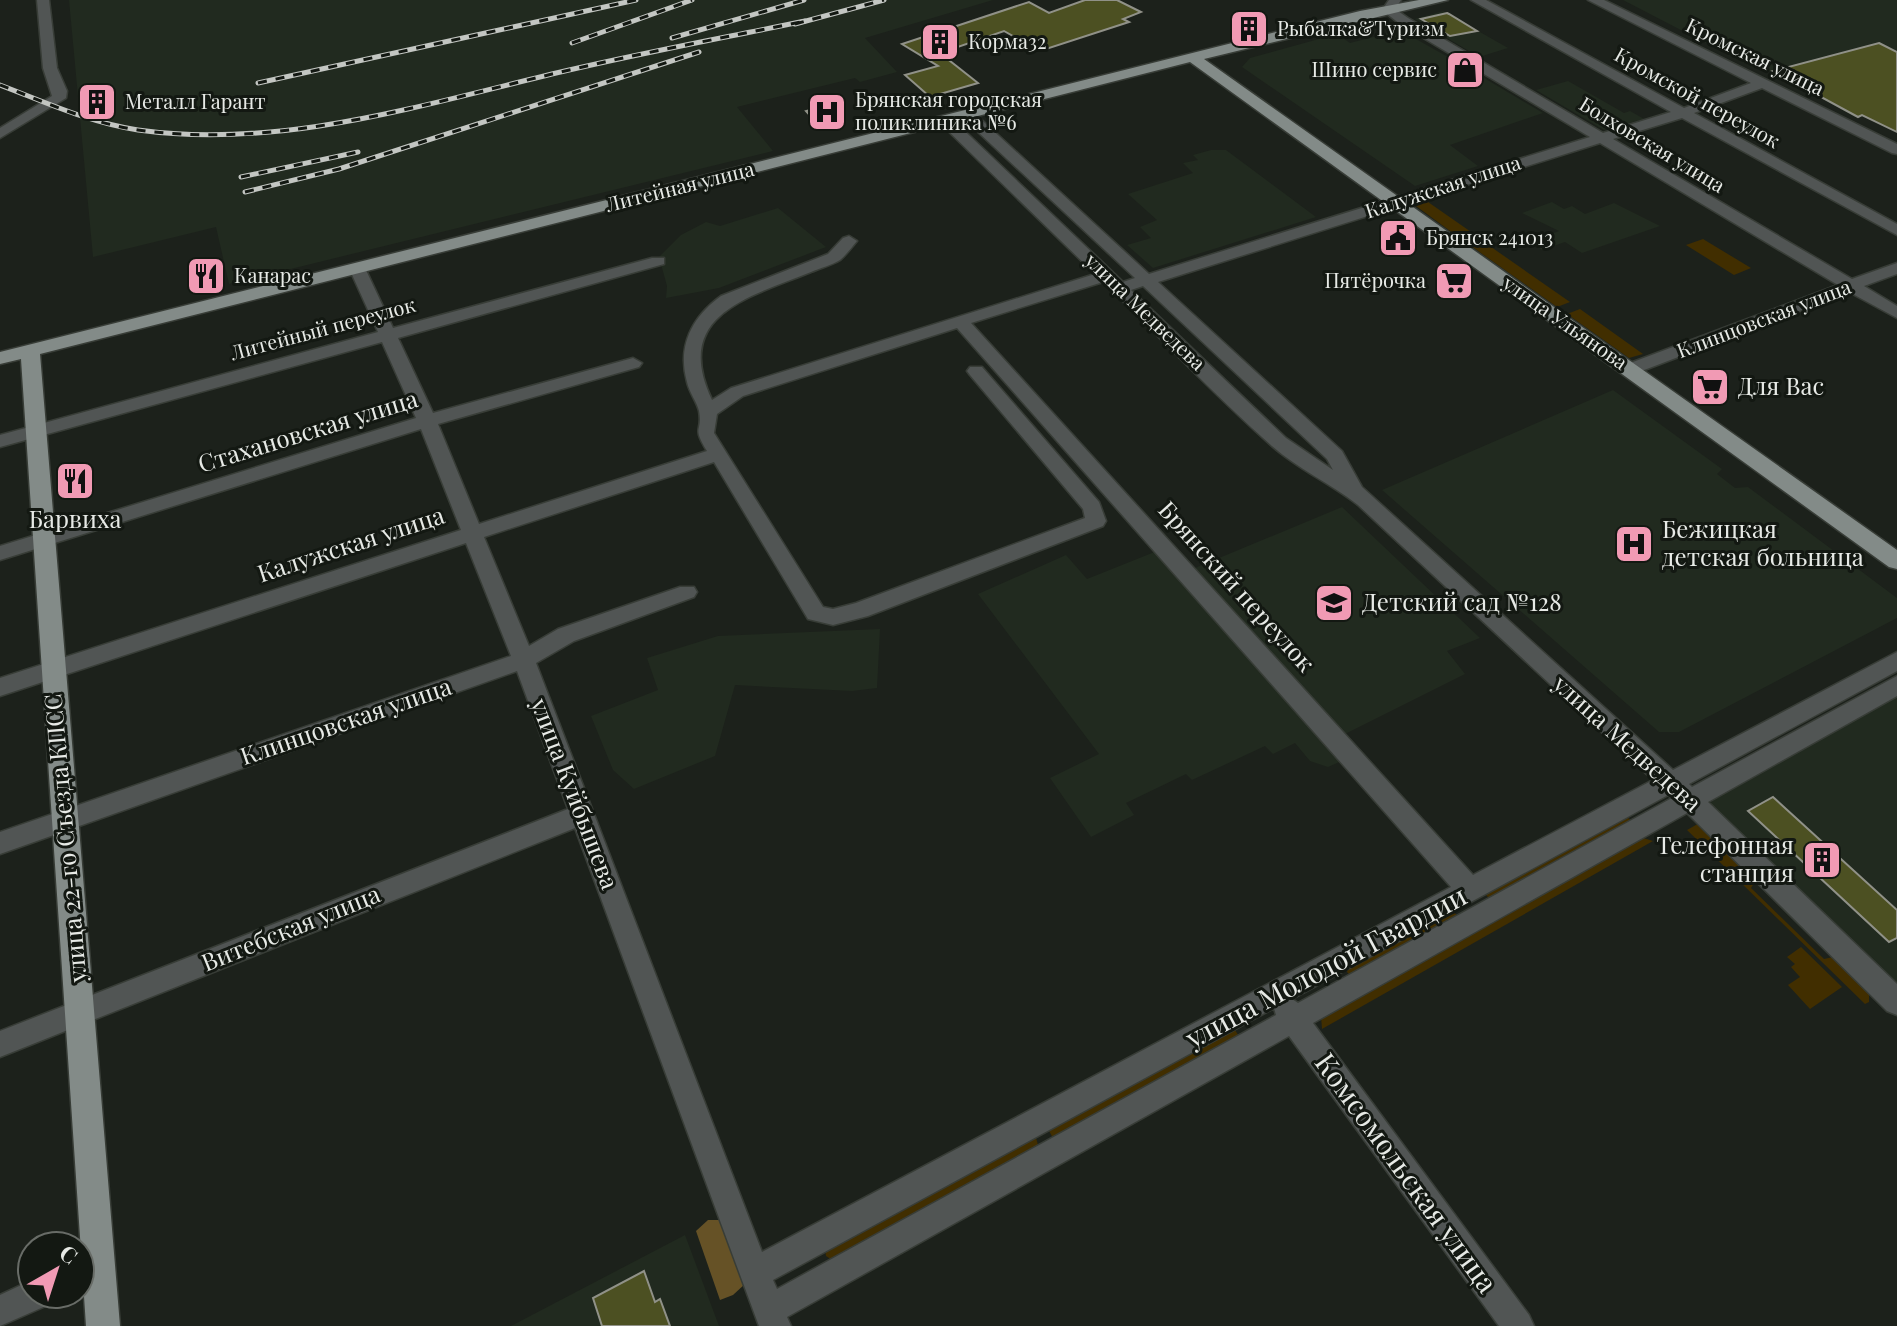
<svg xmlns="http://www.w3.org/2000/svg" width="1897" height="1326" viewBox="0 0 1897 1326" font-family="'Playfair Display',serif">
<rect width="100%" height="100%" fill="#1c211b"/>
<g fill="#212a1f">
<polygon points="69,0 993,0 865,38 897,72 860,82 855,78 737,107 773,151 229,284 216,227 93,257"/>
<polygon points="1623,0 1897,0 1897,105 1855,117 1771,71 1756,69"/>
<polygon points="1443,11 1508,48 1479,57 1415,19"/>
<polygon points="1400,30 1464,66 1543,113 1450,145 1478,166 1415,186 1242,67 1250,58 1337,34 1350,43"/>
<polygon points="1568,81 1624,113 1630,111 1644,119 1604,130 1536,90"/>
<polygon points="1211,150 1226,150 1316,217 1153,268 1127,245 1151,238 1140,227 1157,220 1128,194 1193,173 1183,163 1198,160 1193,155"/>
<polygon points="1552,202 1564,209 1572,206 1585,214 1614,203 1660,226 1582,253 1565,242 1542,250 1530,242 1559,231 1522,213"/>
<polygon points="778,208 826,247 719,288 666,298 667,286 659,257 681,235 706,222 720,226"/>
<polygon points="1613,390 1722,469 1717,474 1735,488 1748,487 1897,598 1897,618 1679,732 1659,732 1382,490"/>
<polygon points="1342,507 1480,638 1447,651 1465,674 1343,735 1195,568"/>
<polygon points="1157,551 1270,682 1346,759 1328,767 1310,761 1295,743 1273,754 1265,746 1192,780 1186,774 1126,803 1134,815 1091,837 1050,778 1099,754 978,594 1066,555 1087,579"/>
<polygon points="880,629 877,688 852,691 735,685 715,756 634,789 613,770 591,716 658,690 647,658 718,636"/>
<polygon points="1897,692 1897,994 1714,815 1710,803 1722,793"/>
<polygon points="685,1235 719,1326 511,1326"/>
</g>
<g fill="#412e00">
<polygon points="1428,202 1474,234 1461,239 1416,206"/>
<polygon points="1703,239 1751,268 1734,275 1686,245"/>
<polygon points="1484,242 1570,302 1557,307 1471,246"/>
<polygon points="1580,309 1643,354 1629,358 1567,314"/>
<polygon points="1626,816 1634,823 1491,900 1484,893"/>
<polygon points="1703,821 1756,880 1751,888 1824,959 1833,957 1869,990 1869,1002 1865,1004 1687,830"/>
<polygon points="1637,836 1653,841 1322,1029 1321,1016"/>
<polygon points="1450,909 1458,916 1350,975 1347,972 1348,967"/>
<polygon points="1801,947 1842,987 1810,1009 1788,985 1800,977 1791,967 1795,964 1787,957"/>
<polygon points="1229,1027 1235,1030 1240,1038 1053,1138 1048,1129"/>
<polygon points="1029,1136 1036,1138 1039,1148 835,1262 826,1256 825,1249"/>
</g>
<polygon fill="#665226" points="708,1220 721,1220 746,1283 733,1295 720,1300 696,1231"/>
<g fill="#4c5022" stroke="#909188" stroke-width="2">
<polygon points="1085,0 1117,0 1141,12 1123,19 1129,22 1040,51 1004,31 940,53 978,83 930,97 905,75 938,66 902,44 1029,2 1049,13"/>
<polygon points="1447,13 1449,14 1477,31 1450,36 1421,19"/>
<polygon points="1879,43 1897,52 1897,132 1862,115 1858,117 1773,71"/>
<polygon points="834,104 844,114 816,122 806,111"/>
<polygon points="209,266 210,270 220,268 223,282 194,289 190,270"/>
<polygon points="85,471 87,485 65,492 64,477"/>
<polygon points="1773,797 1897,910 1897,938 1889,942 1748,811"/>
<polygon points="644,1271 655,1302 660,1299 670,1326 602,1326 593,1298"/>
</g>
<g fill="none" stroke-linecap="round" stroke-linejoin="round">
<g stroke="#383d37" stroke-width="3">
<g id="minor">
<polygon points="37,0 49,0 57,68 67,91 66,98 0,138 0,128 52,96 43,68"/>
<path d="M1389 0H1401L1395 9 1408 18 1603 133 1671 112 1471 0H1486L1684 108 1751 83 1588 0H1604L1897 144V154L1892 153 1762 88 1694 113 1897 224V235L1682 118 1613 139 1852 279 1897 263V274L1864 286 1897 306V318L1849 292 1631 375 1625 373 1622 369 1625 365 1838 285 1600 143 1158 282 1342 451 1362 487 1673 770 1897 652V671L1689 784 1692 787 1897 676V696L1708 802 1897 984V1015L1887 1011 1687 813 1313 1023 1529 1315 1534 1326H1499L1289 1036 787 1317 791 1326H759L575 828 0 1057V1031L568 809 517 671 0 854V832L511 656 466 543 0 696V678L461 530 421 429 0 560V546L416 418 382 342 0 447V435L378 332 349 268 351 265 357 263 365 268 393 328 652 258H664V264L398 338 433 413 633 358 642 363 639 367 438 424 479 524 707 451C691 425 703 433 699 411 697 402 689 392 687 382 677 346 692 317 721 296L828 254 843 238 849 236 857 241C852 247 846 255 840 260 832 265 820 268 811 272 750 297 671 314 712 400L731 388 1095 274 940 123V117H950L1123 282 1135 278 963 118V112H973L1149 274 1590 137 1400 24 1382 10ZM1103 282C1159 336 1213 394 1272 446 1298 469 1330 483 1358 505L1653 780 1473 875 971 323ZM1143 286 1327 459 1333 470 1286 438 1131 290ZM957 328 1451 887 762 1252 536 663 574 641 694 597 697 592 694 587H680L558 629 529 646 484 537 714 462 808 619 833 625 868 616 1103 526 1106 521 1099 502 982 367H970L967 371 970 375 1083 509 1085 518 856 603 833 609 823 607 714 433 717 414 743 396ZM1668 795 1672 798 1298 1003 1292 999ZM1274 1008 1276 1015 777 1289 773 1280Z"/>
<polygon points="32,1280 32,1294 53,1294 48,1305 0,1326 0,1295"/>
</g>
</g>
<g stroke="#383d37" stroke-width="3">
<polygon id="major" points="1419,0 1448,0 1204,59 1897,550 1897,569 1889,567 1190,62 40,354 120,1326 86,1326 21,359 0,364 0,352 1360,11"/>
</g>
<use href="#minor" fill="#515554" fill-rule="evenodd"/>
<use href="#major" fill="#838b88" fill-rule="evenodd"/>
<g stroke="#c3c6c2" stroke-width="5">
<g id="rail">
<polyline points="795,24 884,0"/>
<polyline points="672,38 804,0"/>
<polyline points="572,43 692,0"/>
<polyline points="258,83 636,0"/>
<path d="M0 85C45 102 90 123 138 130 276 149 411 108 544 76 630 55 718 39 805 21"/>
<polyline points="241,177 358,152"/>
<polyline points="245,192 339,169 699,52"/>
</g>
</g>
<use href="#rail" stroke="#131812" stroke-width="3" stroke-dasharray="9" stroke-linecap="butt"/>
</g>
<defs>
<g id="building-square" transform="scale(2)"><rect x="-9" y="-9" width="18" height="18" rx="4" fill="#f19ab4" stroke="#131812"/><path d="M-4-6H4V6H1V3H-1V6H-4ZM-2.5-4.3h1.7v1.8h-1.7ZM.8-4.3h1.7v1.8H.8ZM-2.5-1h1.7V.8h-1.7ZM.8-1h1.7V.8H.8Z" fill="#111"/></g>
<g id="shop-square" transform="scale(2)"><rect x="-9" y="-9" width="18" height="18" rx="4" fill="#f19ab4" stroke="#131812"/><path d="M-5-2.5h2.3a2.7 3.5 0 0 1 5.4 0H5L5.5 6h-11ZM-1.5-2.5h3a1.5 2.3 0 0 0-3 0Z" fill="#111"/></g>
<g id="hospital-square" transform="scale(2)"><rect x="-9" y="-9" width="18" height="18" rx="4" fill="#f19ab4" stroke="#131812"/><path d="M-5-5h3v3.5h4V-5h3V5h-3V1.5h-4V5h-3Z" fill="#111"/></g>
<g id="civic-square" transform="scale(2)"><rect x="-9" y="-9" width="18" height="18" rx="4" fill="#f19ab4" stroke="#131812"/><path d="M-.6-6.5H3V-4.5H.6V-3L4-1V1h2V6H-6V1h2V-1L-.6-3ZM-1.2 2.5V6h2.4V2.5Z" fill="#111"/></g>
<g id="restaurant-square" transform="scale(2)"><rect x="-9" y="-9" width="18" height="18" rx="4" fill="#f19ab4" stroke="#131812"/><path d="M-5-6h1v4h1v-4h1v4h1v-4h1v5L-1.5 .5V6h-2V.5L-5-1ZM5-6V6H3V1.5H1.5Q1.5-4 5-6Z" fill="#111"/></g>
<g id="supermarket-square" transform="scale(2)"><rect x="-9" y="-9" width="18" height="18" rx="4" fill="#f19ab4" stroke="#131812"/><path d="M-6-5.5h2.5l.6 2H6L4.5 2H-2.5L-4.4-4H-6ZM-1.5 3.2a1.3 1.3 0 1 0 .1 0ZM3 3.2a1.3 1.3 0 1 0 .1 0Z" fill="#111"/></g>
<g id="school-square" transform="scale(2)"><rect x="-9" y="-9" width="18" height="18" rx="4" fill="#f19ab4" stroke="#131812"/><path d="M0-5L7-2L0 1L-7-2ZM-4 1L0 2.5L4 1V4Q0 6-4 4Z" fill="#111"/></g>
</defs>
<g fill-rule="evenodd">
<use href="#building-square" x="1249" y="29"/>
<use href="#building-square" x="940" y="42"/>
<use href="#shop-square" x="1465" y="70"/>
<use href="#building-square" x="97" y="102"/>
<use href="#hospital-square" x="827" y="112"/>
<use href="#civic-square" x="1398" y="238"/>
<use href="#restaurant-square" x="206" y="276"/>
<use href="#supermarket-square" x="1454" y="281"/>
<use href="#supermarket-square" x="1710" y="387"/>
<use href="#restaurant-square" x="75" y="481"/>
<use href="#hospital-square" x="1634" y="544"/>
<use href="#school-square" x="1334" y="603"/>
<use href="#building-square" x="1822" y="860"/>
</g>
<g text-anchor="middle" stroke-width="6" stroke-linejoin="round" paint-order="stroke">
<g font-size="20" fill="#e7eae6" stroke="#131812" text-anchor="start">
<text x="1277" y="36">Рыбалка&amp;Туризм</text>
<text x="968" y="49">Корма32</text>
<text x="1437" y="77" text-anchor="end">Шино сервис</text>
<text x="855" y="107">Брянская городская<tspan x="855" dy="23">поликлиника №6</tspan></text>
<text x="125" y="109">Металл Гарант</text>
<text x="1426" y="245">Брянск 241013</text>
<text x="234" y="283">Канарас</text>
<text x="1426" y="288" text-anchor="end">Пятёрочка</text>
</g>
<g font-size="20" fill="#e7eae6" stroke="#131812">
<text transform="translate(1755 57) rotate(26)" y="7">Кромская улица</text>
<text transform="translate(1697 98) rotate(29)" y="7">Кромской переулок</text>
<text transform="translate(1652 145) rotate(31)" y="7">Болховская улица</text>
<text transform="translate(680 187) rotate(-14)" y="7">Литейная улица</text>
<text transform="translate(1443 187) rotate(-18)" y="7">Калужская улица</text>
<text transform="translate(1145 312) rotate(44)" y="7">улица Медведева</text>
<text transform="translate(1764 319) rotate(-21)" y="7">Клинцовская улица</text>
<text transform="translate(1565 323) rotate(35)" y="7">улица Ульянова</text>
<text transform="translate(323 329) rotate(-15)" y="7">Литейный переулок</text>
</g>
<g font-size="24" fill="#e7eae6" stroke="#131812" text-anchor="start">
<text x="1738" y="395">Для Вас</text>
<text x="75" y="528" text-anchor="middle">Барвиха</text>
<text x="1662" y="538">Бежицкая<tspan x="1662" dy="28">детская больница</tspan></text>
<text x="1362" y="611">Детский сад №128</text>
<text x="1794" y="854" text-anchor="end">Телефонная<tspan x="1794" dy="28">станция</tspan></text>
</g>
<g font-size="24" fill="#e7eae6" stroke="#131812">
<text transform="translate(308 432) rotate(-17)" y="8">Стахановская улица</text>
<text transform="translate(351 545) rotate(-18)" y="8">Калужская улица</text>
<text transform="translate(1236 587) rotate(48)" y="8">Брянский переулок</text>
<text transform="translate(346 722) rotate(-19)" y="8">Клинцовская улица</text>
<text transform="translate(1627 744) rotate(42)" y="8">улица Медведева</text>
<text transform="translate(574 794) rotate(69)" y="8">улица Куйбышева</text>
<text transform="translate(66 838) rotate(-95)" y="8">улица 22-го Съезда КПСС</text>
<text transform="translate(291 929) rotate(-22)" y="8">Витебская улица</text>
</g>
<g font-size="28" fill="#e7eae6" stroke="#131812">
<text transform="translate(1326 967) rotate(-28)" y="10">улица Молодой Гвардии</text>
<text transform="translate(1406 1173) rotate(54)" y="10">Комсомольская улица</text>
</g>
</g>
<g transform="translate(56 1270) rotate(39)"><circle r="38" fill="#131812" stroke="#686c67" stroke-width="2"/>
<path d="M0-6L14 30L0 20L-14 30Z" fill="#f19ab4"/>
<text y="-12" font-size="22" font-weight="bold" text-anchor="middle" fill="#e7eae6">С</text>
</g>
</svg>
